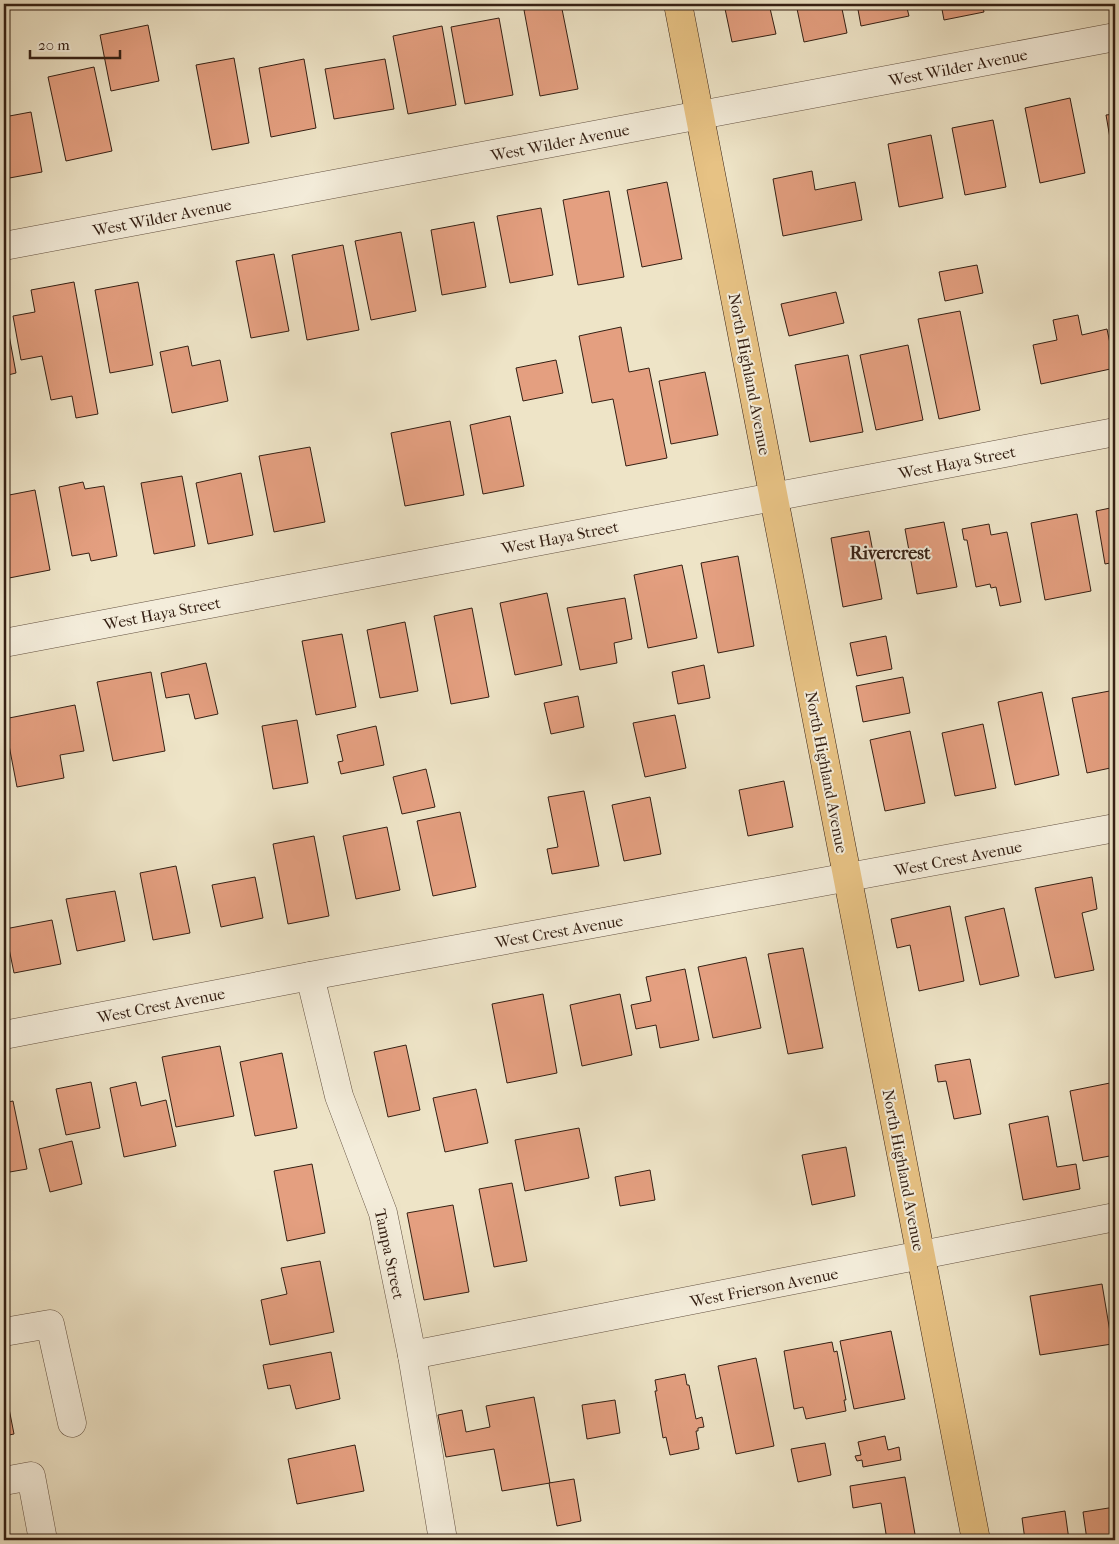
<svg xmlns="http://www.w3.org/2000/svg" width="1119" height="1544" viewBox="0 0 1119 1544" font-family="'IM FELL French Canon',serif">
<rect width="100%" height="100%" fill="#eee4c7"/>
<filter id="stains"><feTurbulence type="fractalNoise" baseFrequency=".004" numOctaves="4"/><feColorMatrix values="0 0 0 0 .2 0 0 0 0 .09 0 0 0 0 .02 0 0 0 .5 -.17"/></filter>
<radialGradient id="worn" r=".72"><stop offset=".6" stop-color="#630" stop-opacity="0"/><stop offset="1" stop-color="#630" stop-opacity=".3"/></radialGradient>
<g fill="#e49f80" stroke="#352014">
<polygon points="551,4 561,4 578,89 540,96 524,10"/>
<polygon points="724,4 769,4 776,34 732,42"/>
<polygon points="796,4 841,4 847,33 804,42"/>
<polygon points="857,4 906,4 909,16 861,26"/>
<polygon points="941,4 982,4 984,12 944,20"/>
<polygon points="499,18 513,95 465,104 451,27"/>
<polygon points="148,25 159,81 111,91 100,35"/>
<polygon points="442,26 456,105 408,114 393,36"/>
<polygon points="234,58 249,143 212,150 196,65"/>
<polygon points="304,59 316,128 271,137 259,68"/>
<polygon points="385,59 394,109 334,119 325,69"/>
<polygon points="94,67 112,151 66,161 48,77"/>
<polygon points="1070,98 1085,173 1040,183 1025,108"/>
<polygon points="31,112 42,172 4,179 4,117"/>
<polygon points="1115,114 1115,167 1106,115"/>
<polygon points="993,120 1006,187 965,195 952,128"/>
<polygon points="931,135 943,198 899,207 888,144"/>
<polygon points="812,171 815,190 855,182 862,220 783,236 773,179"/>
<polygon points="667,182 682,259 642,267 627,190"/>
<polygon points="609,191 624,277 578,285 563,200"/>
<polygon points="541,208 553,275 510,283 497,216"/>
<polygon points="474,222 486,287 442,295 431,230"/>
<polygon points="401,232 416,311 371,320 355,241"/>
<polygon points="343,245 359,330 307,340 292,255"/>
<polygon points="274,254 289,331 251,338 236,261"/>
<polygon points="977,265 983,293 945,301 939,272"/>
<polygon points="74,282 98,414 76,418 72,396 51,400 42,356 21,360 13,316 35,312 31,290"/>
<polygon points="138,282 153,365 110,373 95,290"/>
<polygon points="836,292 844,323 789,336 781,304"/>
<polygon points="960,311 980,410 939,419 918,319"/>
<polygon points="5,313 16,373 4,376 4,314"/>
<polygon points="1078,315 1082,335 1107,329 1115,368 1041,384 1033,345 1057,340 1053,320"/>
<polygon points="621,327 629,372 649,368 667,458 626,466 613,399 592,403 579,336"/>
<polygon points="908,345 923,420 876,430 860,355"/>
<polygon points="188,346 192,366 220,360 228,401 172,413 160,352"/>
<polygon points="848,355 863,432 810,442 795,365"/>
<polygon points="556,360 563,393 523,401 516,368"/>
<polygon points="705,372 718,435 671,444 659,381"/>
<polygon points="510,416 524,486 483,494 470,425"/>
<polygon points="450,421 464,495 405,506 391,433"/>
<polygon points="310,447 325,522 274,532 259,456"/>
<polygon points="241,473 253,535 208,544 196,483"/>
<polygon points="182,476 195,546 154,554 141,483"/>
<polygon points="83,482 85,489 104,486 117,556 91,561 89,553 72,556 59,487"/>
<polygon points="35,490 50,570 4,579 4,496"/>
<polygon points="1115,507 1115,562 1105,564 1096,511"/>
<polygon points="1077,514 1091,591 1045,600 1031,523"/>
<polygon points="944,522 957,587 917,594 905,529"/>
<polygon points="989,524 991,535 1007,532 1021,602 1000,606 996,587 991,588 990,584 976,587 967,540 964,540 962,529"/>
<polygon points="869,531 882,599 843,607 831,538"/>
<polygon points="738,556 754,646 718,653 701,563"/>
<polygon points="682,565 697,638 648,648 634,575"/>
<polygon points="547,593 562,665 515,675 500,603"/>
<polygon points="625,598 632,639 614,643 617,663 580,670 567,608"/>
<polygon points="472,608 489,697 451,704 434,616"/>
<polygon points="405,622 418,691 380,698 367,630"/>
<polygon points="342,634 356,707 316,715 302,641"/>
<polygon points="886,636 892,669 857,676 850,643"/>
<polygon points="206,663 218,714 195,719 189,694 166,698 161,673"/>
<polygon points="704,665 710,698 678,704 672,672"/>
<polygon points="151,672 165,751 113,761 97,682"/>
<polygon points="903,677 910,713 863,722 856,686"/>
<polygon points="1115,690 1115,767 1087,773 1072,698"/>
<polygon points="1042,692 1059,775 1015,785 998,702"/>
<polygon points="578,696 584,727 551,734 544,703"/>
<polygon points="75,705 84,751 60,755 64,778 17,787 4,719"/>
<polygon points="675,715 686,768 645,777 633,723"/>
<polygon points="297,720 308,783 273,789 262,726"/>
<polygon points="983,724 996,788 955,796 942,733"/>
<polygon points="376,726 384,765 341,774 338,762 343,761 337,735"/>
<polygon points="910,731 925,803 885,811 870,740"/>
<polygon points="426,769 435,807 402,814 393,777"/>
<polygon points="784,781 793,827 748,836 739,790"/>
<polygon points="584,791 599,866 552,874 547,849 558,847 548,797"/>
<polygon points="650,797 661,854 624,861 612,805"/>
<polygon points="460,812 476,887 433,896 417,821"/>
<polygon points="387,827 400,890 356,899 343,836"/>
<polygon points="314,836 329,916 288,924 273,844"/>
<polygon points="176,866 190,933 153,940 140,873"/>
<polygon points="255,877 263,918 221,927 212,885"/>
<polygon points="1092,877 1097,909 1082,913 1094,970 1055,978 1035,888"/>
<polygon points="115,891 125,941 77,951 66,899"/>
<polygon points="950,906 964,981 919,991 910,945 897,948 891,919"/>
<polygon points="1004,908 1019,976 980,985 965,917"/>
<polygon points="52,920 61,964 14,973 5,929"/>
<polygon points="803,948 823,1048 788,1054 768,954"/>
<polygon points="746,957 761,1028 713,1038 698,967"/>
<polygon points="685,969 699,1040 660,1048 656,1025 636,1029 631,1005 651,1001 646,977"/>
<polygon points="543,994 557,1073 507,1083 492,1004"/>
<polygon points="620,994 632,1055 582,1066 570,1005"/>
<polygon points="406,1045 420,1110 388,1117 374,1052"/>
<polygon points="220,1046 234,1116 176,1127 162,1057"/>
<polygon points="282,1053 297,1128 255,1136 240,1062"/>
<polygon points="970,1059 981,1114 954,1119 946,1081 938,1082 935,1065"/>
<polygon points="91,1082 100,1128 66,1135 56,1089"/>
<polygon points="136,1082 141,1106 166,1100 176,1146 124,1157 110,1088"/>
<polygon points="1115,1082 1115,1155 1083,1161 1070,1091"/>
<polygon points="476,1089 488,1143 445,1152 433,1098"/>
<polygon points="13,1101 27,1169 4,1173 4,1103"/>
<polygon points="1048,1116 1057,1167 1076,1164 1080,1189 1023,1200 1009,1124"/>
<polygon points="579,1128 589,1178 525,1191 515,1140"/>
<polygon points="72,1141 82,1184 50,1192 39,1149"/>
<polygon points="846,1147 855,1196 812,1205 802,1155"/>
<polygon points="312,1164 325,1233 287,1241 274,1171"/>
<polygon points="650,1170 655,1200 620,1206 615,1177"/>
<polygon points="512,1183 527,1261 494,1267 479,1189"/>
<polygon points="453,1205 469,1292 424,1300 407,1213"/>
<polygon points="320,1261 334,1332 270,1345 261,1300 287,1294 281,1268"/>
<polygon points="1102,1284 1112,1344 1040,1355 1030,1296"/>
<polygon points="891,1331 905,1399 854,1409 840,1341"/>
<polygon points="832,1342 834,1352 837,1351 846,1400 844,1400 846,1411 806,1419 803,1407 794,1409 784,1351"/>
<polygon points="331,1352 340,1399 296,1409 290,1385 268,1389 263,1365"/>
<polygon points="756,1358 774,1446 736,1454 718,1366"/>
<polygon points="685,1374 687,1385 689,1385 696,1419 702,1417 704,1427 698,1428 698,1431 696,1431 699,1449 670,1455 666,1437 663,1438 655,1391 657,1391 655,1380"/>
<polygon points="4,1383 14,1434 4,1436"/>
<polygon points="534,1397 550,1483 502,1491 494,1449 446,1457 438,1415 462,1410 466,1432 490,1427 486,1406"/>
<polygon points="615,1400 620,1433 587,1439 582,1405"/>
<polygon points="885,1436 888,1450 899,1447 901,1460 863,1467 862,1460 857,1461 855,1456 861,1455 858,1442"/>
<polygon points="825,1443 831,1475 798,1482 791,1449"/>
<polygon points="355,1445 364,1491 297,1504 288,1459"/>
<polygon points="905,1477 916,1540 887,1540 881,1503 853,1508 850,1486"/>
<polygon points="574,1479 581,1521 557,1526 549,1483"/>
<polygon points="1115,1507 1115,1540 1087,1540 1083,1512"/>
<polygon points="1065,1511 1069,1540 1025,1540 1022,1518"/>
</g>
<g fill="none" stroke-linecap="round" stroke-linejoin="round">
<g stroke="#635141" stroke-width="29">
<g id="minor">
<polyline points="4,246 1115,37"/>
<polyline points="4,643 1115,432"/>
<polyline points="310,976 339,1096 383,1213 412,1355 443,1540"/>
<polyline points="4,1035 310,976 1115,828"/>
<polyline points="4,1332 50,1324 72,1423"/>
<polyline points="412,1355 1115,1217"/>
<polyline points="4,1481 31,1476 43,1540"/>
</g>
</g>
<g stroke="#352014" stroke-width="29">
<polyline id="major" points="678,4 976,1540"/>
</g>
<use href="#minor" stroke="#f4eddb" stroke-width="28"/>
<use href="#major" stroke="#e7c284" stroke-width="28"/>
</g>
<g text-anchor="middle" stroke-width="4" stroke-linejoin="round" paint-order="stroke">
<g font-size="16" fill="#352014" stroke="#f4eddb">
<text transform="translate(958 67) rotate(-11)" y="6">West Wilder Avenue</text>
<text transform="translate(560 142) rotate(-11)" y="6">West Wilder Avenue</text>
<text transform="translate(162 217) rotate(-11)" y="6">West Wilder Avenue</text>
<text transform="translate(750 374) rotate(79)" y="6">North Highland Avenue</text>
<text transform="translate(957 462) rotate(-11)" y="6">West Haya Street</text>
<text transform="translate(560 537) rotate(-11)" y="6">West Haya Street</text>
<text transform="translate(162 613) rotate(-11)" y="6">West Haya Street</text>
<text transform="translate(827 772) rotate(79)" y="6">North Highland Avenue</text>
<text transform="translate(958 858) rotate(-11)" y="6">West Crest Avenue</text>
<text transform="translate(559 931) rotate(-10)" y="6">West Crest Avenue</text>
<text transform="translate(161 1005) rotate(-11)" y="6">West Crest Avenue</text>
<text transform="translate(904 1170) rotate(79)" y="6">North Highland Avenue</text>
<text transform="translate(390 1254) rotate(78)" y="6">Tampa Street</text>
<text transform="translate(764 1287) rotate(-11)" y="6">West Frierson Avenue</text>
</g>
<g font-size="18" font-weight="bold" fill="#352014" stroke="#f4eddb">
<text x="890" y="559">Rivercrest</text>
</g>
</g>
<rect width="1119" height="1544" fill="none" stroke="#eee4c7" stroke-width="20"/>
<rect x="5" y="5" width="1109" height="1534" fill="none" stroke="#352014" stroke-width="2.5"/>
<rect x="10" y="10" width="1099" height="1524" fill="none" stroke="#352014"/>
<path d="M30 50v8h90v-8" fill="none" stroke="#352014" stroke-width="2.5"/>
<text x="38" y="50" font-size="15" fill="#352014" stroke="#f4eddb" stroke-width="4" paint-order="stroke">20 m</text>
<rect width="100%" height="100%" filter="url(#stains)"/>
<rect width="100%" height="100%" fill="url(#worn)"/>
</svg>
